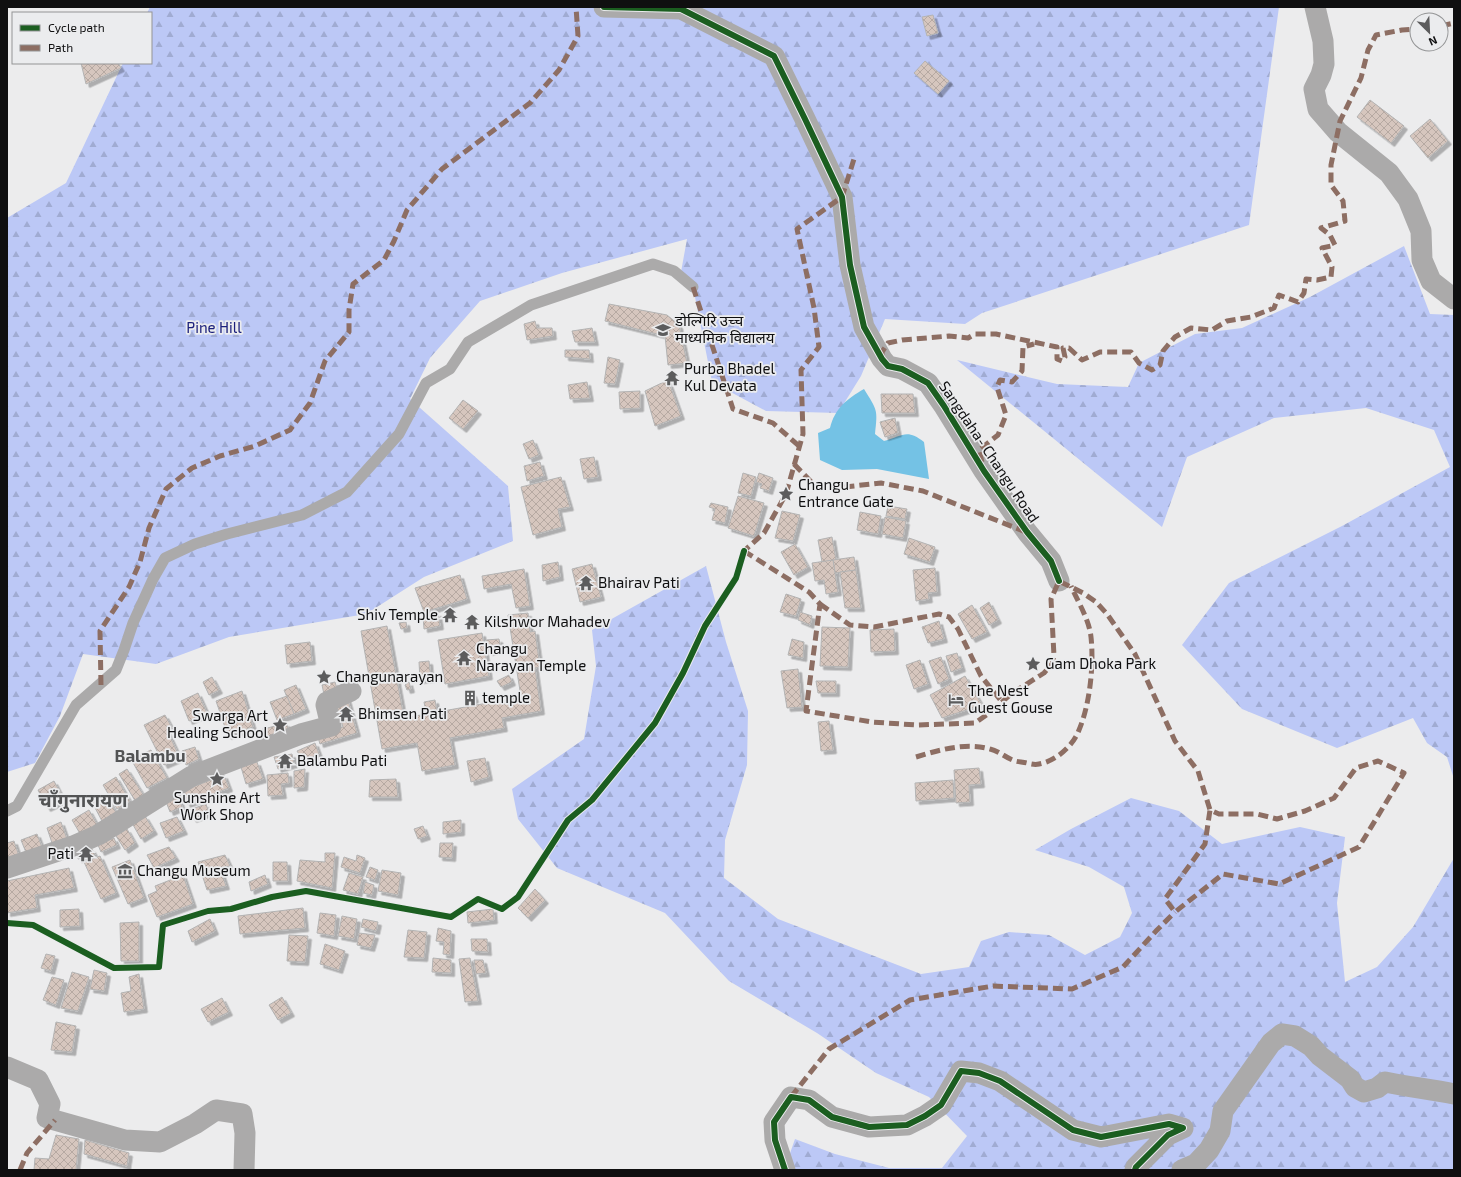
<svg xmlns="http://www.w3.org/2000/svg" width="1461" height="1177" viewBox="0 0 1461 1177" font-family="'Exo 2','Noto Sans Devanagari',sans-serif">
<defs>
<pattern id="forest-firs" width="22" height="20" patternUnits="userSpaceOnUse"><rect width="22" height="20" fill="#bcc8f6"/><path d="M5 1l3.5 6h-7zM16 11l3.5 6h-7z" fill="#a0abd2"/></pattern>
<pattern id="building-cross-hatch" width="8" height="8" patternUnits="userSpaceOnUse"><rect width="8" height="8" fill="#d6c6be"/><path d="M0 0l8 8M0 8l8-8" fill="none" stroke="#b6a9a2"/></pattern>
<filter id="shadow"><feDropShadow dx="3.5" dy="3.5" stdDeviation="0" flood-color="#0004"/></filter>
</defs>
<rect width="100%" height="100%" fill="#ececed"/>
<g fill="url(#forest-firs)">
<polygon points="150,7 1279,7 1249,225 982,313 965,324 885,319 861,376 838,413 766,411 712,382 693,287 681,272 687,239 562,273 480,301 430,358 410,399 508,486 513,541 424,577 366,614 229,637 156,664 83,654 60,716 35,763 7,772 7,218 66,183 123,63 151,63 151,13 147,13"/>
<polygon points="1404,246 1430,314 1454,315 1454,779 1447,757 1427,743 1413,718 1337,748 1242,709 1182,645 1229,583 1342,526 1450,467 1434,430 1366,408 1274,418 1187,457 1162,527 957,360 1057,384 1128,387 1139,363 1195,334 1242,328 1310,297"/>
<polygon points="706,566 726,642 748,711 747,765 725,840 724,878 778,919 921,974 969,967 981,941 1009,932 1049,935 1085,955 1120,937 1132,913 1124,887 1089,867 1035,850 1071,829 1131,798 1179,811 1222,844 1300,827 1345,837 1337,903 1345,982 1377,967 1413,927 1454,858 1454,1170 794,1170 788,1159 795,1139 835,1154 889,1168 942,1168 967,1136 929,1097 876,1073 817,1033 729,981 665,913 557,868 518,819 512,789 584,739 596,666 592,630"/>
</g>
<path fill="#74c2e5" d="M864 389C877 410 878 409 875 434L884 441C902 436 907 428 924 442L929 479 877 469 842 470 820 460 818 433 830 428C835 408 847 399 864 389Z"/>
<g fill="url(#building-cross-hatch)" stroke="#b3b3b3" filter="url(#shadow)">
<polygon points="933,15 938,33 927,36 922,17"/>
<polygon points="925,61 949,81 938,94 914,73"/>
<polygon points="81,63 118,63 121,68 86,84"/>
<polygon points="1370,100 1404,126 1391,143 1357,117"/>
<polygon points="1430,119 1448,141 1428,158 1410,136"/>
<polygon points="609,304 667,315 679,325 687,363 668,365 665,336 605,321"/>
<polygon points="535,321 537,328 552,328 553,336 527,340 524,324"/>
<polygon points="592,328 595,342 575,342 572,331"/>
<polygon points="565,350 589,350 590,359 565,357"/>
<polygon points="608,357 620,360 615,384 604,383"/>
<polygon points="668,380 681,416 655,426 645,391"/>
<polygon points="587,382 590,398 570,399 568,385"/>
<polygon points="640,391 640,408 620,409 619,392"/>
<polygon points="881,394 913,394 915,413 882,413"/>
<polygon points="463,400 478,411 463,429 449,418"/>
<polygon points="895,418 898,433 885,437 880,422"/>
<polygon points="533,440 539,455 529,459 523,444"/>
<polygon points="594,457 598,477 584,479 580,459"/>
<polygon points="540,462 544,476 527,481 524,466"/>
<polygon points="743,473 756,477 751,496 738,493"/>
<polygon points="759,473 773,478 769,491 760,488 762,484 756,482"/>
<polygon points="561,477 570,507 558,509 562,527 533,535 521,487"/>
<polygon points="738,496 764,503 754,536 728,528"/>
<polygon points="711,503 728,507 725,523 712,520 715,509 709,507"/>
<polygon points="888,506 907,509 905,519 886,516"/>
<polygon points="782,511 800,515 793,541 775,538"/>
<polygon points="860,512 881,516 878,534 857,530"/>
<polygon points="885,517 906,521 903,538 882,534"/>
<polygon points="832,537 836,560 822,562 818,540"/>
<polygon points="909,538 935,547 930,562 904,554"/>
<polygon points="795,544 808,567 794,575 781,552"/>
<polygon points="854,557 856,570 835,573 833,560"/>
<polygon points="833,560 838,592 826,594 824,580 815,581 812,563"/>
<polygon points="558,562 560,577 543,581 542,565"/>
<polygon points="592,564 601,597 580,602 572,569"/>
<polygon points="935,568 937,592 928,593 929,599 916,601 913,570"/>
<polygon points="524,569 530,606 516,608 511,584 484,589 482,576"/>
<polygon points="856,570 861,608 845,608 840,572"/>
<polygon points="460,575 467,599 424,612 415,588"/>
<polygon points="786,594 801,599 796,616 780,612"/>
<polygon points="989,602 998,620 989,625 980,608"/>
<polygon points="972,605 987,632 972,639 958,614"/>
<polygon points="800,612 812,616 810,625 798,620"/>
<polygon points="438,613 440,626 424,629 423,616"/>
<polygon points="528,613 530,632 535,631 540,667 535,668 541,711 502,718 504,728 450,738 455,765 422,771 417,743 382,749 361,631 387,626 404,718 521,697 508,615"/>
<polygon points="939,621 944,639 928,643 922,627"/>
<polygon points="406,622 407,628 401,629 399,623"/>
<polygon points="822,627 850,628 848,667 820,666"/>
<polygon points="894,629 895,651 871,652 870,630"/>
<polygon points="482,633 489,676 445,684 438,640"/>
<polygon points="499,639 501,649 489,652 486,640"/>
<polygon points="792,639 804,642 803,658 788,655"/>
<polygon points="310,642 312,661 287,664 285,645"/>
<polygon points="957,653 962,668 951,672 946,656"/>
<polygon points="941,657 949,679 938,684 929,661"/>
<polygon points="920,660 928,684 914,689 906,665"/>
<polygon points="429,661 431,679 420,680 419,662"/>
<polygon points="798,669 802,707 787,708 781,671"/>
<polygon points="509,675 512,682 501,687 497,681"/>
<polygon points="965,676 982,705 942,718 930,695"/>
<polygon points="212,677 219,690 209,695 203,682"/>
<polygon points="816,681 836,681 836,693 818,693"/>
<polygon points="335,682 339,695 325,699 322,685"/>
<polygon points="409,682 411,689 407,690 405,685"/>
<polygon points="296,685 306,709 294,714 284,690"/>
<polygon points="242,691 253,727 228,736 216,701"/>
<polygon points="198,693 207,713 189,721 181,701"/>
<polygon points="473,693 475,699 468,702 466,696"/>
<polygon points="287,696 294,714 277,720 270,702"/>
<polygon points="347,697 357,733 320,744 317,734 343,727 335,700"/>
<polygon points="435,700 437,711 426,713 424,702"/>
<polygon points="165,715 172,728 167,730 180,758 164,765 144,725"/>
<polygon points="829,721 833,750 821,751 818,722"/>
<polygon points="286,723 291,735 265,742 260,730"/>
<polygon points="315,743 319,754 303,761 297,751"/>
<polygon points="195,747 199,759 186,765 182,751"/>
<polygon points="151,750 167,778 147,788 131,759"/>
<polygon points="292,754 294,764 278,769 274,757"/>
<polygon points="485,758 489,777 471,782 467,761"/>
<polygon points="257,762 263,779 246,784 241,767"/>
<polygon points="979,768 981,784 969,785 970,802 956,803 954,770"/>
<polygon points="127,769 146,799 137,804 119,774"/>
<polygon points="305,769 304,787 294,788 294,771"/>
<polygon points="288,773 289,783 281,784 283,795 268,796 267,775"/>
<polygon points="224,775 229,788 187,804 182,791"/>
<polygon points="116,777 130,801 117,809 103,785"/>
<polygon points="396,779 398,797 369,797 370,780"/>
<polygon points="953,780 954,798 916,801 915,783"/>
<polygon points="54,781 64,800 47,808 38,790"/>
<polygon points="178,794 182,807 170,812 165,799"/>
<polygon points="106,795 118,816 103,823 92,802"/>
<polygon points="206,804 209,813 193,819 189,810"/>
<polygon points="89,810 99,828 82,837 72,820"/>
<polygon points="145,816 154,831 141,839 132,823"/>
<polygon points="177,817 184,831 166,838 160,823"/>
<polygon points="461,820 461,832 443,834 443,822"/>
<polygon points="61,822 67,839 52,843 47,828"/>
<polygon points="423,826 427,836 418,839 414,829"/>
<polygon points="127,829 135,843 125,850 116,836"/>
<polygon points="37,834 43,850 27,855 21,840"/>
<polygon points="114,838 117,845 101,852 98,845"/>
<polygon points="14,841 20,859 7,857 7,843"/>
<polygon points="440,843 453,843 452,858 439,857"/>
<polygon points="169,847 176,858 154,868 147,855"/>
<polygon points="92,849 95,855 78,859 77,852"/>
<polygon points="325,853 335,853 332,888 297,881 300,860 325,862"/>
<polygon points="225,855 230,866 220,868 226,886 207,890 198,862"/>
<polygon points="357,855 365,858 360,873 341,867 344,857 356,861"/>
<polygon points="100,856 116,893 101,899 84,862"/>
<polygon points="130,860 144,898 128,904 112,867"/>
<polygon points="273,862 287,862 288,881 273,881"/>
<polygon points="370,867 378,870 375,880 366,877"/>
<polygon points="69,868 74,888 35,895 37,908 7,913 7,881"/>
<polygon points="382,870 401,873 398,895 378,891"/>
<polygon points="349,873 363,877 358,894 343,890"/>
<polygon points="183,875 193,904 157,917 148,895 157,891 155,886"/>
<polygon points="265,875 268,884 251,891 249,882"/>
<polygon points="365,882 374,885 372,895 363,893"/>
<polygon points="535,889 545,900 528,918 518,908"/>
<polygon points="303,908 305,928 240,934 238,916"/>
<polygon points="79,909 80,926 60,927 60,910"/>
<polygon points="493,909 494,920 468,923 467,912"/>
<polygon points="320,913 336,915 334,936 317,933"/>
<polygon points="342,916 357,919 354,939 338,936"/>
<polygon points="210,919 215,931 192,942 188,931"/>
<polygon points="363,919 378,922 376,931 361,927"/>
<polygon points="139,922 139,961 121,961 120,923"/>
<polygon points="438,928 451,931 450,955 443,954 444,942 436,941"/>
<polygon points="408,930 427,932 424,958 404,957"/>
<polygon points="359,933 375,935 371,948 357,945"/>
<polygon points="289,935 308,936 305,962 287,961"/>
<polygon points="471,939 487,939 488,952 472,951"/>
<polygon points="325,944 345,951 339,970 320,964"/>
<polygon points="46,954 55,956 51,971 41,968"/>
<polygon points="433,958 451,960 451,973 432,972"/>
<polygon points="470,958 478,1001 465,1002 459,959"/>
<polygon points="474,960 483,960 486,973 476,974"/>
<polygon points="94,970 107,973 104,991 90,989"/>
<polygon points="72,972 89,977 78,1011 61,1008"/>
<polygon points="139,974 144,1009 124,1012 121,993 131,991 129,977"/>
<polygon points="52,977 64,980 56,1005 43,1000"/>
<polygon points="282,997 291,1013 278,1020 269,1005"/>
<polygon points="222,998 229,1012 208,1022 201,1009"/>
<polygon points="56,1022 76,1026 72,1052 51,1050"/>
<polygon points="56,1135 79,1139 76,1170 34,1170 35,1158 49,1159"/>
<polygon points="85,1140 129,1153 127,1166 84,1154"/>
</g>
<g fill="none" stroke-linecap="round" stroke-linejoin="round">
<polyline stroke="#abaaaa" stroke-width="11" points="7,811 17,806 76,705 116,670 124,650 133,623 153,579 165,558 195,544 227,534 302,515 347,492 399,434 426,383 450,369 468,342 531,305 653,264 674,271 693,287"/>
<g stroke="#abaaaa" stroke-width="21">
<polyline points="604,7 681,9 774,56 805,119 842,197 850,265 864,327 882,359 888,366 902,369 928,383 944,406 984,471 1027,532 1051,561 1059,581"/>
<polyline points="1315,7 1323,41 1324,64 1321,75 1314,89 1318,109 1338,132 1389,173 1408,199 1421,231 1422,260 1431,281 1454,299"/>
<polyline points="7,868 73,846 98,835 192,776 301,734 331,726 326,705 327,702 351,691"/>
<polyline points="7,1067 38,1080 50,1104 47,1118 125,1140 160,1142 195,1124 216,1110 242,1114 245,1133 244,1170"/>
<polyline points="785,1170 775,1140 774,1122 791,1097 809,1100 832,1117 869,1127 907,1125 925,1116 941,1105 961,1071 979,1073 1000,1081 1073,1130 1101,1137 1169,1124 1183,1128 1168,1135 1136,1167 1135,1170"/>
<path d="M1182 1170 1196 1164 1209 1150 1220 1131 1223 1111 1271 1043 1282 1034 1295 1036 1311 1046 1320 1056 1350 1079 1355 1087 1364 1092 1377 1088 1385 1082C1408 1087 1431 1089 1454 1094"/>
</g>
<g stroke="#8d6e63" stroke-width="5" stroke-dasharray="10 5" stroke-linecap="butt">
<polyline points="1441,26 1454,23"/>
<polyline points="693,287 733,409 773,423 799,446"/>
<polyline points="882,357 882,352 888,343 902,340 949,336 968,338 975,334 996,334 1057,347 1057,359 1062,361 1065,357 1063,348 1069,348 1082,360 1100,352 1131,352 1139,363 1152,370 1160,365 1163,351 1168,345 1175,337 1191,328 1212,330 1227,321 1251,317 1274,308 1279,295 1298,302 1304,293 1306,279 1317,280 1331,277 1332,267 1322,248 1335,245 1330,235 1321,228 1345,221 1343,201 1331,185 1331,165 1340,121 1361,78 1368,50 1376,35 1402,30 1417,29"/>
<polyline points="982,462 979,450 998,435 1006,415 997,387 1000,380 1012,382 1022,371 1023,347 1034,344"/>
<polyline points="794,464 815,486 835,488 881,483 923,491 1026,532"/>
<polyline points="744,551 809,592 820,604 806,711 872,722 917,725 975,723 992,711 1011,694 1044,673 1052,664 1054,656 1051,599 1059,581 1083,593 1096,602 1107,614 1135,654 1175,741 1198,771 1210,810 1219,814 1257,814 1277,819 1305,811 1334,798 1356,768 1378,761 1404,773 1359,847 1279,884 1223,874 1175,912 1165,899 1205,844 1210,810"/>
<polyline points="743,554 744,551 764,533 786,494 803,434 801,370 819,347 814,308 797,229 842,197 854,159"/>
<polyline points="820,604 850,625 874,627 939,614 949,617 958,629 981,676 1002,702"/>
<polyline points="101,685 100,631 129,587 140,562 149,528 166,489 192,468 220,456 255,446 290,430 310,403 325,361 349,332 349,310 353,284 384,260 394,241 407,210 442,169 530,103 559,70 578,36 576,7"/>
<path d="M916 757C939 750 966 742 990 749 999 751 1006 758 1015 761 1019 762 1023 762 1027 763 1031 764 1035 765 1039 764 1056 761 1073 746 1079 730 1090 704 1094 665 1091 637 1089 619 1078 602 1071 586"/>
<polyline points="791,1097 829,1049 910,1000 993,986 1072,989 1123,967 1157,930 1175,912"/>
<polyline points="20,1170 27,1153 55,1120"/>
</g>
<g stroke="#ebecee" stroke-width="8">
<g id="cycleway">
<polyline points="604,7 681,9 774,56 805,119 842,197 850,265 864,327 882,359 888,366 902,369 928,383 944,406 984,471 1027,532 1051,561 1059,581"/>
<polyline points="7,923 33,925 114,968 159,967 163,925 208,911 231,909 272,897 306,891 451,917 478,899 502,909 518,897 568,820 592,800 655,723 683,673 705,626 736,578 744,551"/>
<polyline points="785,1170 775,1140 774,1122 791,1097 809,1100 832,1117 869,1127 907,1125 925,1116 941,1105 961,1071 979,1073 1000,1081 1073,1130 1101,1137 1169,1124 1183,1128 1168,1135 1136,1167 1135,1170"/>
</g>
</g>
<use href="#cycleway" stroke="#1b5e20" stroke-width="6"/>
</g>
<defs>
<g id="school-bare" transform="scale(1.2)"><path d="M0-5L7-2L0 1L-7-2ZM-4 1L0 2.5L4 1V4Q0 6-4 4Z" fill="#5c5c5d" stroke="#ebecee" stroke-width="2.5" paint-order="stroke"/></g>
<g id="temple-bare" transform="scale(1.2)"><path d="M0-6L5-2H3V0L6.5 2.5H4V6H1.5V3h-3V6H-4V2.5H-6.5L-3 0V-2H-5Z" fill="#5c5c5d" stroke="#ebecee" stroke-width="2.5" paint-order="stroke"/></g>
<g id="sight-bare" transform="scale(1.2)"><path d="M0-6L1.8-2.2L6-1.7L2.9 1.2L3.7 5.4L0 3.3L-3.7 5.4L-2.9 1.2L-6-1.7L-1.8-2.2Z" fill="#5c5c5d" stroke="#ebecee" stroke-width="2.5" paint-order="stroke"/></g>
<g id="building-bare" transform="scale(1.2)"><path d="M-4-6H4V6H1V3H-1V6H-4ZM-2.5-4.3h1.7v1.8h-1.7ZM.8-4.3h1.7v1.8H.8ZM-2.5-1h1.7V.8h-1.7ZM.8-1h1.7V.8H.8Z" fill="#5c5c5d" stroke="#ebecee" stroke-width="2.5" paint-order="stroke"/></g>
<g id="hotel-bare" transform="scale(1.2)"><path d="M-6-4.5h1.5V1H6V5H4.5V3h-9V5H-6ZM-4 0a1.8 1.8 0 1 1 3.6 0ZM.5 0V-2.5h3Q6-2.5 6 0Z" fill="#5c5c5d" stroke="#ebecee" stroke-width="2.5" paint-order="stroke"/></g>
<g id="museum-bare" transform="scale(1.2)"><path d="M0-6L6-3V-2H-6V-3ZM-5-1h2V3h-2ZM-1-1h2V3h-2ZM3-1h2V3H3ZM-6 4H6V6H-6Z" fill="#5c5c5d" stroke="#ebecee" stroke-width="2.5" paint-order="stroke"/></g>
</defs>
<g fill-rule="evenodd">
<use href="#school-bare" x="663" y="330"/>
<use href="#temple-bare" x="672" y="378"/>
<use href="#sight-bare" x="786" y="494"/>
<use href="#temple-bare" x="586" y="583"/>
<use href="#temple-bare" x="450" y="615"/>
<use href="#temple-bare" x="472" y="622"/>
<use href="#temple-bare" x="464" y="658"/>
<use href="#sight-bare" x="1033" y="664"/>
<use href="#sight-bare" x="324" y="677"/>
<use href="#building-bare" x="470" y="698"/>
<use href="#hotel-bare" x="956" y="700"/>
<use href="#temple-bare" x="346" y="714"/>
<use href="#sight-bare" x="280" y="725"/>
<use href="#temple-bare" x="285" y="761"/>
<use href="#sight-bare" x="217" y="779"/>
<use href="#temple-bare" x="86" y="854"/>
<use href="#museum-bare" x="125" y="871"/>
</g>
<g text-anchor="middle" stroke-width="3.5" stroke-linejoin="round" paint-order="stroke">
<g font-size="15" fill="#0f0f10" stroke="#ebecee" text-anchor="start">
<text x="675" y="326">डोल्गिरि उच्च<tspan x="675" dy="17">माध्यमिक विद्यालय</tspan></text>
<text x="684" y="374">Purba Bhadel<tspan x="684" dy="17">Kul Devata</tspan></text>
<text x="798" y="490">Changu<tspan x="798" dy="17">Entrance Gate</tspan></text>
<text x="598" y="588">Bhairav Pati</text>
<text x="438" y="620" text-anchor="end">Shiv Temple</text>
<text x="484" y="627">Kilshwor Mahadev</text>
<text x="476" y="654">Changu<tspan x="476" dy="17">Narayan Temple</tspan></text>
<text x="1045" y="669">Gam Dhoka Park</text>
<text x="336" y="682">Changunarayan</text>
<text x="968" y="696">The Nest<tspan x="968" dy="17">Guest Gouse</tspan></text>
<text x="482" y="703">temple</text>
<text x="358" y="719">Bhimsen Pati</text>
<text x="268" y="721" text-anchor="end">Swarga Art<tspan x="268" dy="17">Healing School</tspan></text>
<text x="297" y="766">Balambu Pati</text>
<text x="217" y="803" text-anchor="middle">Sunshine Art<tspan x="217" dy="17">Work Shop</tspan></text>
<text x="74" y="859" text-anchor="end">Pati</text>
<text x="137" y="876">Changu Museum</text>
</g>
<g font-size="15" fill="#1b207c" stroke="#ebecee">
<text x="214" y="333">Pine Hill</text>
</g>
<g font-size="15" fill="#0f0f10" stroke="#ebecee">
<text transform="translate(989 452) rotate(56)" y="5">Sangdaha- Changu Road</text>
</g>
<g font-size="17" font-weight="bold" fill="#525354" stroke="#ebecee">
<text x="150" y="762">Balambu</text>
</g>
<g font-size="19" font-weight="bold" fill="#525354" stroke="#ebecee">
<text x="83" y="807">चाँगुनारायण</text>
</g>
</g>
<rect width="1461" height="1177" fill="none" stroke="#0f0f10" stroke-width="16"/>
<rect x="12" y="12" width="140" height="52" fill="#ebecee" stroke="#939495"/>
<rect x="20" y="25" width="20" height="6" fill="#1b5e20" stroke="#939495"/>
<text x="48" y="32" font-size="12" fill="#0f0f10">Cycle path</text>
<rect x="20" y="45" width="20" height="6" fill="#8d6e63" stroke="#939495"/>
<text x="48" y="52" font-size="12" fill="#0f0f10">Path</text>
<g transform="translate(1429 32) rotate(156)"><circle r="19" fill="#ebecee" stroke="#939495"/>
<path d="M0-3L7 15L0 10L-7 15Z" fill="#5c5c5d"/>
<text y="-6" font-size="11" font-weight="bold" text-anchor="middle" fill="#0f0f10">N</text>
</g>
</svg>
